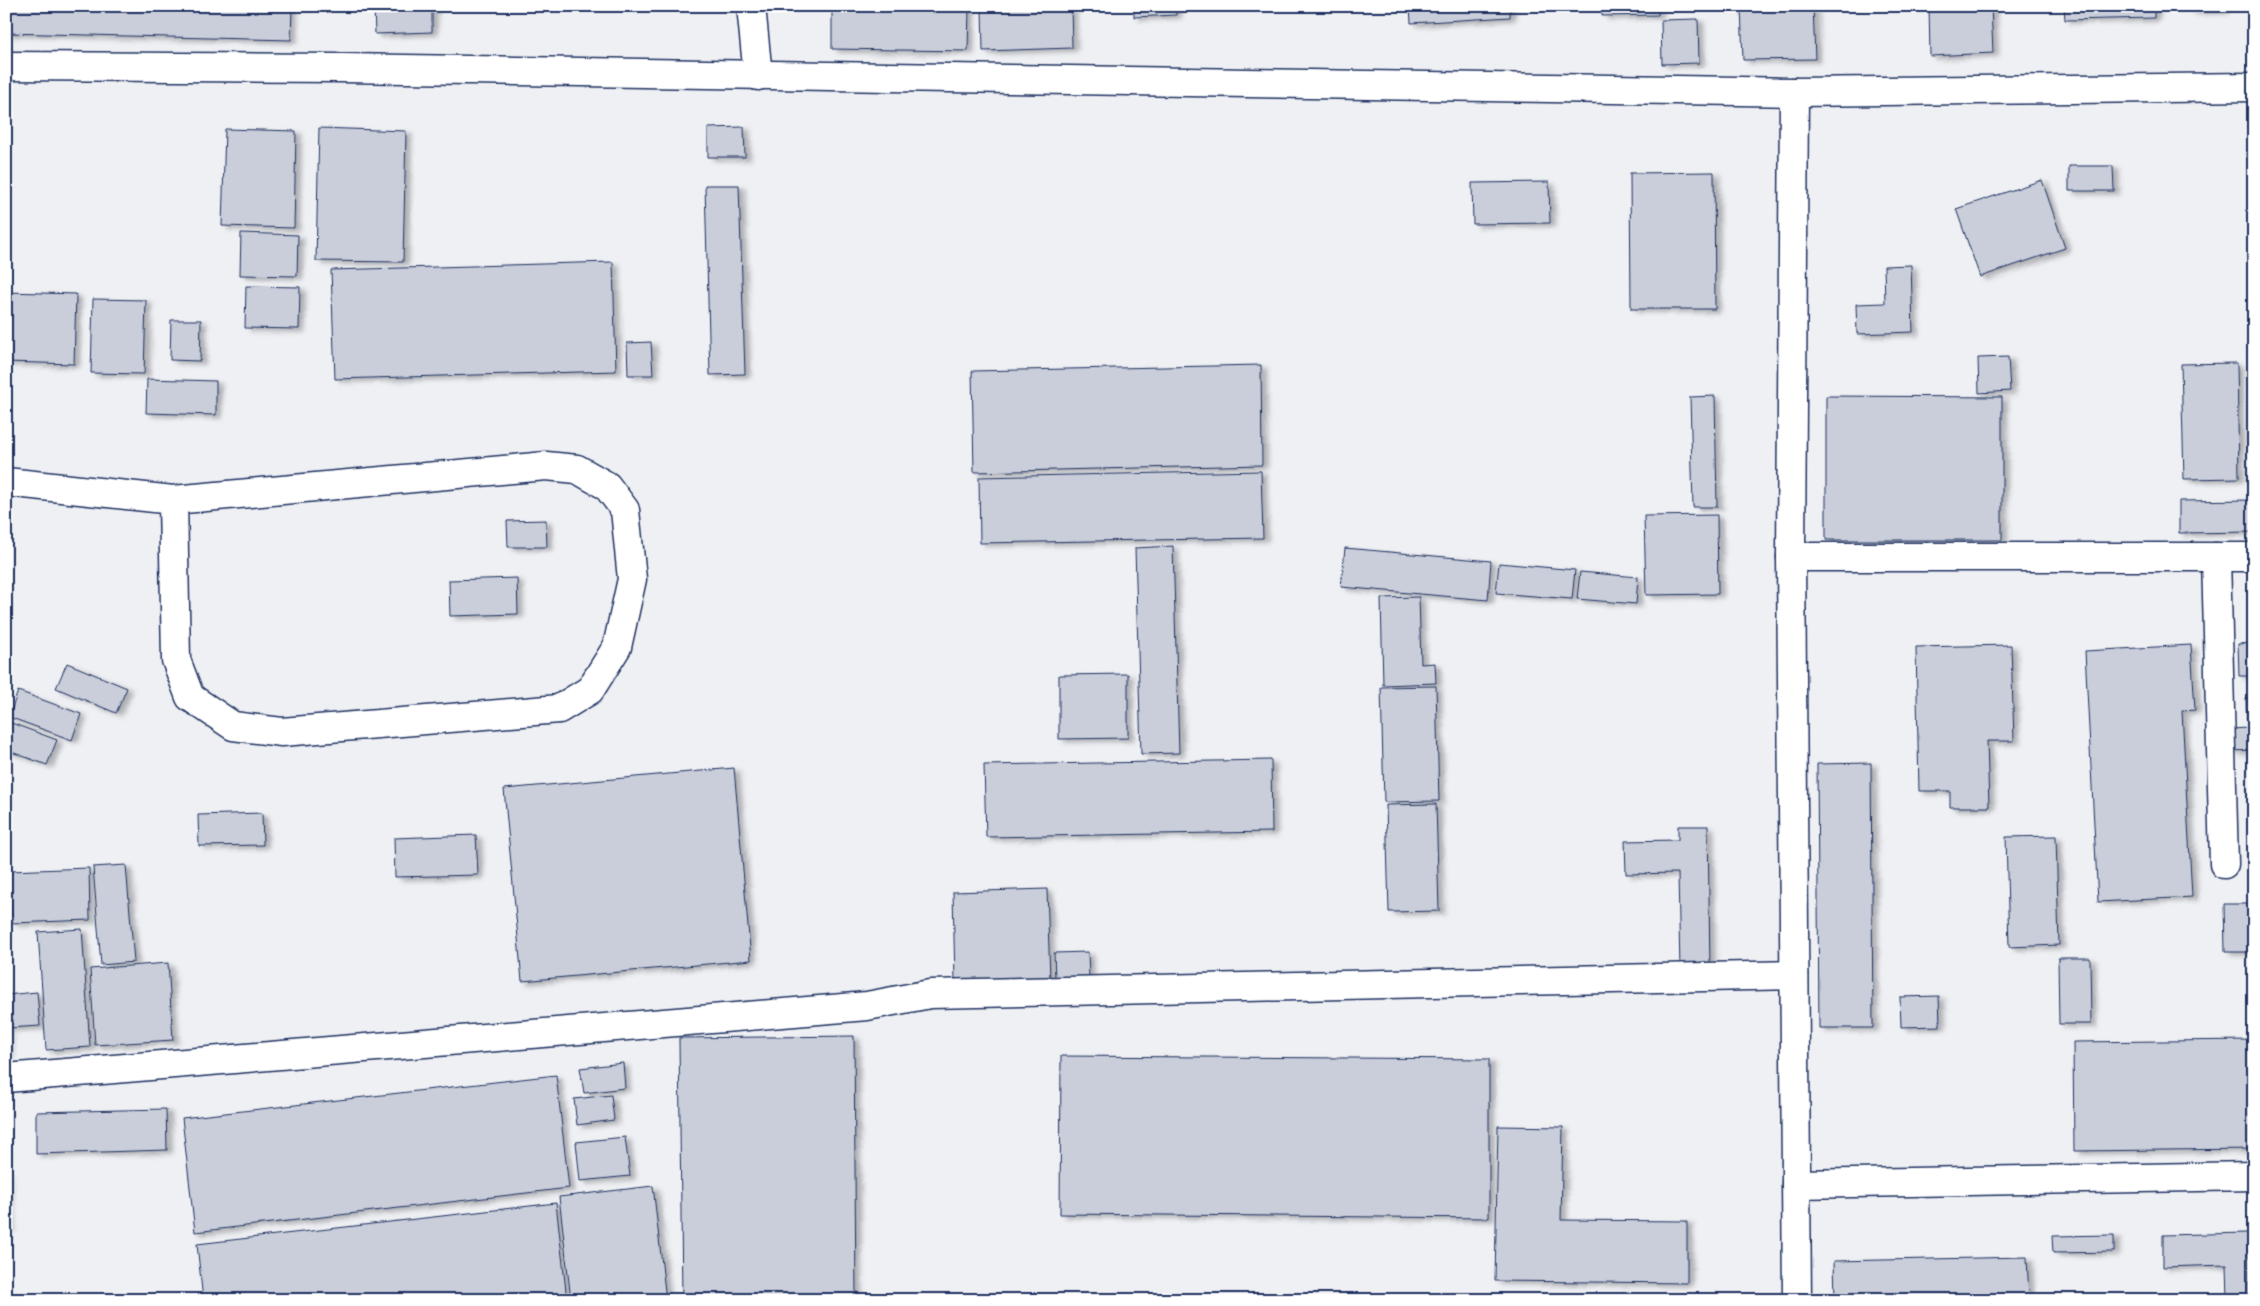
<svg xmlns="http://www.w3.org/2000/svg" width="2260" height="1306" viewBox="0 0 2260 1306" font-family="'Indie Flower',sans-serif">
<defs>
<filter id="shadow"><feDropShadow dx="5.5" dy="3" stdDeviation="2.5" flood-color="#0004"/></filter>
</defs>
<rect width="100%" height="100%" fill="#fff"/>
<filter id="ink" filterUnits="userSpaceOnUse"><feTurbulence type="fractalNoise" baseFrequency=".02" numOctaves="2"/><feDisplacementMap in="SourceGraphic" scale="10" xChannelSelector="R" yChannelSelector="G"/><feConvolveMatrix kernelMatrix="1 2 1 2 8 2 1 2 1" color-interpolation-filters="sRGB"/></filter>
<g filter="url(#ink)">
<rect fill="#eff0f4" x="6" y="6" width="2248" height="1294"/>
<g fill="#caceda" stroke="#1b2f5e" filter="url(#shadow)">
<polygon points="6,6 292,6 291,40 6,33"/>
<polygon points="374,6 432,6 432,32 375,34"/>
<polygon points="832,6 969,6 968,51 832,49"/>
<polygon points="1071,6 1072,48 983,51 982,9"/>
<polygon points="1134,6 1176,6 1176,15 1134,17"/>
<polygon points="1410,6 1510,6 1510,17 1411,23"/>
<polygon points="1602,6 1658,6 1658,15 1602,16"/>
<polygon points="1741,6 1813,6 1815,59 1743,60"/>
<polygon points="1929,6 1991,6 1993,53 1930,56"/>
<polygon points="2064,6 2154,6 2154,18 2065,20"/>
<polygon points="2189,6 2223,6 2223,10 2190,11"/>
<polygon points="1698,19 1699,63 1662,64 1661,20"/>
<polygon points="744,127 745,157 708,157 708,128"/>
<polygon points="319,128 406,131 403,262 316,261"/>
<polygon points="225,129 296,131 294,228 222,226"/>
<polygon points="2069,166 2113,166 2114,191 2069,191"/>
<polygon points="1714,172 1715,309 1631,309 1630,173"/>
<polygon points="2042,180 2065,248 1980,277 1956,209"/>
<polygon points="1549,182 1550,223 1473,224 1472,183"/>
<polygon points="705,185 739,185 745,374 710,375"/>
<polygon points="241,233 298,235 297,276 240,275"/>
<polygon points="613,262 616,371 335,379 331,270"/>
<polygon points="1911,265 1913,332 1857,334 1856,304 1885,303 1884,266"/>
<polygon points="246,286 300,287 299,329 245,328"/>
<polygon points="6,292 76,294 74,364 6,362"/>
<polygon points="93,299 146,300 144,374 91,373"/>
<polygon points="171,320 201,320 200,361 170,360"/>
<polygon points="651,342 653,375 628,375 627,343"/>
<polygon points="2008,357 2010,391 1979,393 1978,358"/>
<polygon points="2237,363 2239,478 2184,479 2181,364"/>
<polygon points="1261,365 1262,465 974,472 972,371"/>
<polygon points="147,379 216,381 216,415 146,413"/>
<polygon points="1715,396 1717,507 1693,507 1690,397"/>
<polygon points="1826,396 2002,397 2002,540 1826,540"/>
<polygon points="1261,471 1263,538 980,543 979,477"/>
<polygon points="2254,500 2254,532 2179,533 2179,501"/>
<polygon points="1717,515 1718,594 1646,595 1644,516"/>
<polygon points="546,520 547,547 508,547 507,521"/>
<polygon points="1173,546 1179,753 1141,754 1135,548"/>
<polygon points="1345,548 1491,561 1488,600 1341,587"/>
<polygon points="1499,563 1575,570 1572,599 1496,593"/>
<polygon points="1580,572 1638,577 1636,604 1577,599"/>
<polygon points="517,578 518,614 450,616 449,580"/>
<polygon points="1419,597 1421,664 1435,663 1436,683 1383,685 1381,598"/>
<polygon points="2254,643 2254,676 2239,676 2238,644"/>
<polygon points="2011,645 2014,741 1987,741 1989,807 1950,807 1950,791 1919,791 1916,647"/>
<polygon points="2191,645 2195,710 2182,711 2192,897 2098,902 2085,651"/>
<polygon points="67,663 127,688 116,713 56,688"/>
<polygon points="1128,674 1128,738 1059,739 1059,675"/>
<polygon points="1436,686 1439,801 1384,802 1381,687"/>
<polygon points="18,691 81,714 72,740 9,717"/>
<polygon points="2246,699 2254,699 2254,750 2231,751 2231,729 2247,728"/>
<polygon points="6,721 57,740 47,765 6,750"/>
<polygon points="1271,760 1272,832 986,837 984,765"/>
<polygon points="1871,763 1873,1028 1819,1028 1817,764"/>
<polygon points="734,768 751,960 522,981 504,789"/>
<polygon points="1436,804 1439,911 1389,912 1386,805"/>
<polygon points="262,813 263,845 199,846 198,815"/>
<polygon points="1678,826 1708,826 1710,970 1680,971 1678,873 1626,874 1625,841 1678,840"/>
<polygon points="476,835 478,875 395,877 394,838"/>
<polygon points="2056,836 2059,945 2009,947 2006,837"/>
<polygon points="126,865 134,962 101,965 93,867"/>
<polygon points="89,868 90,920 12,923 10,871"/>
<polygon points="1047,889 1050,980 955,982 953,892"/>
<polygon points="2224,904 2254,904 2254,952 2225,952"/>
<polygon points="82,929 90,1047 46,1050 38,932"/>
<polygon points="1088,952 1089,978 1055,979 1054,953"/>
<polygon points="2058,958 2090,958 2091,1024 2059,1024"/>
<polygon points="168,963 173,1040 95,1045 90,969"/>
<polygon points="37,992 40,1026 7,1028 8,1055 6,1055 6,995"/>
<polygon points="1939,996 1940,1026 1901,1027 1900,997"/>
<polygon points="854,1036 856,1300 682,1300 679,1038"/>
<polygon points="2254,1040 2254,1149 2074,1151 2073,1042"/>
<polygon points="1061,1056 1489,1059 1489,1218 1060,1214"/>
<polygon points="623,1063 625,1088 584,1093 580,1068"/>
<polygon points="556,1075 569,1188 195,1232 182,1118"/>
<polygon points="611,1095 614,1120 577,1125 574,1099"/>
<polygon points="166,1109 167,1150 36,1154 36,1112"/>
<polygon points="1498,1126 1563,1127 1561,1220 1687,1221 1687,1283 1495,1281"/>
<polygon points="625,1137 630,1176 580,1181 576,1142"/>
<polygon points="6,1170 9,1228 6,1228"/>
<polygon points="653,1186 666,1300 571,1300 559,1197"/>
<polygon points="556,1203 567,1300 203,1300 197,1244"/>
<polygon points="2248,1233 2249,1300 2228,1300 2227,1265 2163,1267 2163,1235"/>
<polygon points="2114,1235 2114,1252 2053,1253 2052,1236"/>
<polygon points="2027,1257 2029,1300 1835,1300 1834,1261"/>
</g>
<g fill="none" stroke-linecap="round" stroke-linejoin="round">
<g stroke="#1b2f5e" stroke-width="31">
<g id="minor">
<polyline points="751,6 758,76"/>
<polyline points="6,66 343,68 1794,92 2254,87"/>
<polyline points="1794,92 1791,557 1797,1300"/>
<polyline points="6,482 173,500 546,466 577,469 607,486 625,510 632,579 617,647 590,690 559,709 282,732 233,726 190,697 176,660 173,500"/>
<polyline points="1791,557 2254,557"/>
<polyline points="2216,557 2224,864"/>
<polyline points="6,1078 867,1006 930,994 1794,975"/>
<polyline points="1796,1184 2254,1176"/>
</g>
</g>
<use href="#minor" stroke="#fff" stroke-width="28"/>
</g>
</g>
<rect width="2260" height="1306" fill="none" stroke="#fff" stroke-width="25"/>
<rect x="12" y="12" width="2235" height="1281" fill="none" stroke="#1b2f5e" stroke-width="2" filter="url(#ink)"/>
</svg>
